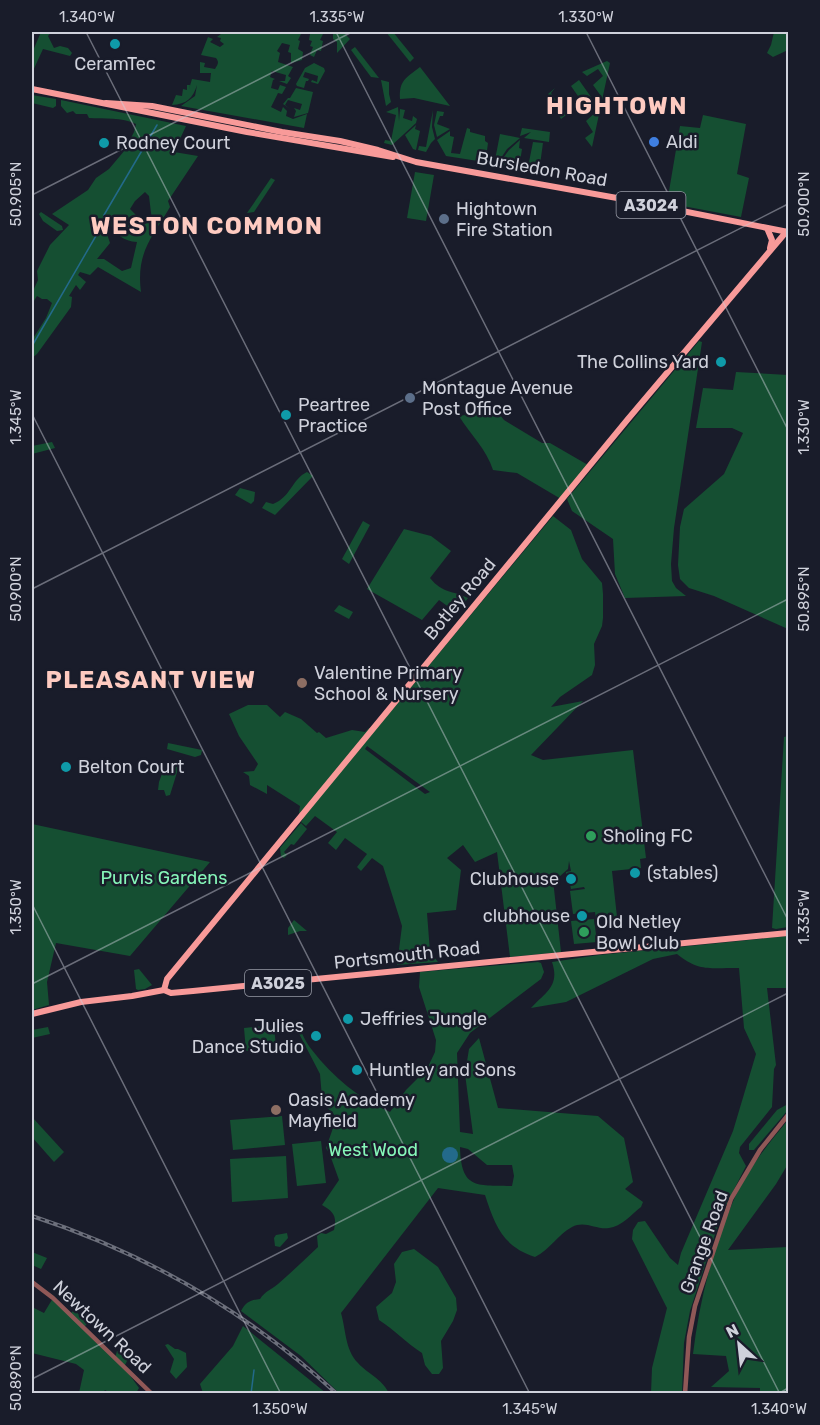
<svg xmlns="http://www.w3.org/2000/svg" width="820" height="1425" viewBox="0 0 820 1425" font-family="Rubik,sans-serif">
<rect width="100%" height="100%" fill="#191c2a"/>
<g fill="#154f32" fill-rule="evenodd">
<polygon points="41,32 51,32 48,36 54,48 60,46 68,48 72,53 70,56 43,49 32,73 32,53"/>
<path d="M214 32H302L298 40 300 41 298 49 303 52 302 60 291 63V53L288 52 290 45 282 43 277 51 280 53 278 62 293 67 288 76 291 78 287 84 279 81H285L286 75 272 71 270 77 275 79 273 80 271 88 278 90 280 85 286 87 282 94 278 93 271 107 281 112 283 107 287 111 286 116 293 119 307 114 304 128 181 106 195 96 197 85C193 98 187 104 172 105L176 95 182 96 183 89 187 90V85H190L189 89 192 79 210 82 211 73H200V62L205 63 204 67 215 69C217 65 220 63 216 58L201 55 208 37 213 39 210 42 220 47 224 44 220 41 221 38 217 37 221 34Z"/>
<polygon points="303,32 343,32 350,39 337,53 337,42 333,39 333,34 324,32 320,40 323,41 321,51 317,50 314,57 310,55 313,47 310,46 312,41 309,40 310,34"/>
<polygon points="386,32 393,32 414,58 410,62"/>
<polygon points="774,32 787,32 788,50 773,57 767,53 771,45"/>
<polygon points="355,47 379,78 371,77 351,50"/>
<polygon points="607,61 610,63 592,147 585,138 593,132 586,121 596,112 590,104 579,113 577,110 591,100 593,102 601,96 593,85 603,76 598,69 587,76 582,72"/>
<polygon points="314,63 324,68 325,71 318,84 311,82 312,80 317,82 318,76 305,72 303,77 309,79 308,81 306,81 304,88 297,86 296,84 305,68"/>
<path d="M420 67 450 106 414 98 400 99C399 80 406 78 420 67Z"/>
<polygon points="381,80 389,82 389,94 391,102 386,106"/>
<polygon points="579,80 591,97 575,107 573,104 580,99 571,86"/>
<polygon points="296,88 313,92 308,113 294,117 296,111 294,108 300,110 302,104 288,100 285,105 290,109 283,104 288,98 290,98"/>
<polygon points="555,88 551,93 564,111 571,106 574,109 561,119 548,94"/>
<polygon points="32,95 56,99 56,106 53,108 32,103"/>
<path d="M61 100 186 126 174 152 198 156 168 201 170 207C151 239 136 253 141 292L98 267 90 275 80 272 78 275 86 282 80 290 76 285 69 296 72 297 71 307 37 354 32 358V340L46 318 52 303 47 299H42L37 296 32 304V293L38 280 37 271 50 245 69 225 52 214 88 190 96 178 109 169 125 150 134 132 136 124C122 117 104 119 89 118L87 114H76L73 111 67 113 61 106ZM145 192 149 196 152 221 145 224 130 209 135 201ZM109 223C117 235 123 241 137 242L131 268 122 271 104 259H97L110 243 106 231Z"/>
<polygon points="398,107 399,121 400,109 405,110 403,118 412,121 413,116 417,119 416,123 392,145 384,143 385,140 391,141 396,115 386,112"/>
<polygon points="433,110 432,127 435,139 431,143 426,152 418,150 419,146 426,147"/>
<polygon points="437,111 444,112 443,116 440,116 437,124 450,129 437,137 434,125"/>
<polygon points="703,115 746,124 737,174 749,178 741,217 667,203 680,126 700,128"/>
<polygon points="416,125 415,129 420,131 416,150 413,149 405,135"/>
<polygon points="467,128 470,129 470,132 485,136 485,141 488,143 486,158 495,160 500,134 520,138 507,149 497,164 446,156 437,140 450,131 450,136 454,137 451,153 460,154"/>
<polygon points="522,128 550,132 549,142 524,138 531,132 520,136"/>
<polygon points="520,140 519,148 522,149 519,168 498,165 509,150"/>
<polygon points="533,142 543,143 539,172 521,169 522,166 528,167"/>
<polygon points="415,172 434,175 426,221 407,218"/>
<polygon points="271,178 275,180 254,212 247,213"/>
<polygon points="41,212 62,226 63,230 57,231 43,221 39,214"/>
<polygon points="699,341 702,342 674,528 671,564 672,581 676,588 686,596 625,598 615,574 613,539 572,511 567,499"/>
<polygon points="736,372 788,375 788,629 714,596 689,588 680,579 678,565 680,527 684,509 724,474 743,433 732,428 696,428 703,388 733,390"/>
<path d="M500 409V415L504 420 542 443H550L588 465 561 499 517 473 493 470C487 450 470 434 459 416Z"/>
<polygon points="52,442 55,448 32,454 32,446"/>
<path d="M307 472 313 476 275 515 262 508 266 502 273 504C291 497 292 479 307 472Z"/>
<polygon points="240,488 255,492 254,501 251,504 235,495"/>
<path d="M553 516 571 530 582 559 602 583 603 594V618L602 626 594 644 595 665 592 675 560 697 551 707 583 701 531 755 543 760 633 750 646 858 640 859 641 868 612 871 617 917 596 919 595 912 573 914 570 891 585 889 584 887 571 889 570 884 567 885 566 872 571 871 569 861 568 869 559 877 557 873 551 876 553 880 561 952 510 957 497 852 475 862 463 845 447 858 461 870 456 910 427 913 430 952 438 962 397 965 402 926 383 866 372 858 361 871 357 867 367 854 345 838 336 850 328 843 337 832 315 816 306 826 301 822 303 819 299 813 300 806 267 785V794L250 785 249 776 243 772 254 771 258 764 239 736 229 714 248 705H267L280 717 285 712 301 719 317 733 319 732 326 738 352 730 365 732 369 728H377ZM367 746 430 792 425 794 365 749Z"/>
<polygon points="363,521 370,525 349,564 342,559"/>
<path d="M404 529 431 536 451 551 430 578C443 594 452 590 468 598L457 613 439 600 422 620 367 589Z"/>
<polygon points="339,605 353,612 349,619 334,611"/>
<polygon points="788,736 788,927 776,929 772,928 784,737"/>
<polygon points="168,743 202,750 201,755 195,757 167,749"/>
<polygon points="177,761 180,761 179,766 170,795 166,796 164,790 158,790 159,782 163,771 171,773 175,769"/>
<polygon points="301,823 307,829 294,845 291,844 284,852 287,855 284,858 281,856 280,848"/>
<polygon points="32,824 210,862 130,956 56,943 47,982 49,1005 32,1010"/>
<polygon points="594,919 597,942 574,944 571,921"/>
<polygon points="294,920 307,931 300,931 288,935 288,928"/>
<path d="M788 936V988H767L776 1065 774 1069 772 1107 740 1147 739 1153 746 1166 722 1213 690 1311 684 1343 682 1393H651L652 1368 667 1308 632 1239 633 1230 638 1222 645 1221 670 1258 678 1265 681 1253 733 1131 756 1054 744 1028 739 968C710 967 701 973 677 954L653 959 566 1002 531 1008C546 992 560 986 552 962L599 955Z"/>
<path d="M538 962 541 963 544 972 541 979 470 1033 457 1053 460 1132 473 1134 465 1074 469 1049 479 1038 498 1108 598 1116 624 1138 633 1182 625 1189 643 1202 641 1207C632 1214 621 1227 609 1228 596 1230 585 1220 572 1227 557 1235 551 1249 535 1257 502 1246 495 1225 485 1195L438 1188 341 1313C346 1330 345 1350 358 1363 369 1375 380 1377 389 1393H339L301 1356 241 1311C246 1302 250 1300 260 1299 265 1291 271 1290 278 1284 292 1272 305 1259 318 1247L317 1236 321 1233 326 1234 334 1230C337 1216 334 1212 322 1205L339 1180 330 1155 326 1148 333 1128 338 1121 333 1113 325 1106 322 1098 320 1074 293 1022 296 1021C301 1030 305 1042 312 1050 333 1077 359 1099 390 1112L406 1090 427 1069 435 1052 436 1040 419 987 420 972ZM460 1147 468 1149 487 1165H512L514 1176 512 1186C477 1185 461 1190 460 1147Z"/>
<polygon points="139,969 152,985 145,989 138,990 136,989 134,970"/>
<polygon points="274,1025 276,1048 246,1051 244,1028"/>
<polygon points="48,1027 50,1034 32,1038 32,1030"/>
<polygon points="788,1104 788,1110 754,1150 749,1150 749,1144 777,1110"/>
<polygon points="282,1116 285,1145 233,1150 230,1120"/>
<polygon points="32,1117 64,1152 54,1162 32,1137"/>
<path d="M788 1120V1164L776 1184 728 1250 788 1247V1393H760V1388L711 1387 729 1371 726 1356 693 1354C699 1303 712 1251 732 1204 745 1173 767 1145 788 1120Z"/>
<polygon points="321,1141 326,1183 297,1186 292,1144"/>
<polygon points="286,1156 288,1198 232,1202 230,1159"/>
<polygon points="287,1233 288,1238 280,1247 275,1246 274,1238 276,1235"/>
<path d="M414 1249 438 1267 456 1298 457 1310 453 1321 441 1341 443 1368 439 1374H432L425 1365 422 1353C406 1343 395 1330 379 1320L376 1307 392 1293 396 1282 394 1264 402 1252Z"/>
<polygon points="32,1252 47,1258 41,1269 32,1265"/>
<polygon points="53,1298 70,1314 74,1310 88,1323 84,1327 115,1358 117,1351 122,1351 125,1353 124,1355 128,1359 124,1367 139,1388 136,1393 112,1394 105,1390 103,1393 79,1393 84,1370 76,1364 32,1353 32,1307 44,1313"/>
<polygon points="243,1326 326,1393 203,1393 200,1384 233,1346"/>
<polygon points="168,1344 175,1349 178,1349 186,1353 187,1367 176,1379 170,1372 174,1359 165,1345"/>
</g>
<circle fill="#236a8a" cx="450" cy="1155" r="8"/>
<g fill="none" stroke-linecap="round" stroke-linejoin="round">
<g stroke="#236a8a" stroke-width="1.5">
<polyline points="32,346 104,222 104,215 157,125"/>
<polyline points="251,1394 254,1370"/>
</g>
<g stroke="#905857" stroke-width="4.5">
<polyline points="32,1282 53,1298 152,1394"/>
<polyline points="685,1394 689,1337 695,1306 731,1199 760,1150 788,1115"/>
</g>
<g stroke="#f89a99" stroke-width="6">
<polyline points="32,89 247,132 393,157"/>
<polyline points="106,103 152,106 282,132 340,141 378,150 416,162 617,198 788,232"/>
<polyline points="767,228 772,240 770,248"/>
<polyline points="164,990 167,979 628,419 786,232"/>
<polyline points="32,1014 81,1002 132,996 164,990 171,993 193,991 788,933"/>
</g>
<g stroke="#6c6f7b" stroke-width="4">
<path id="rail" d="M32 1216C145 1253 249 1313 337 1394"/>
</g>
<use href="#rail" stroke="#191c2a" stroke-width="1.5" stroke-dasharray="4.5" stroke-linecap="butt"/>
</g>
<path fill="none" stroke="#cfd1db" stroke-width="1.5" stroke-opacity="0.45" d="M86 32 780 1394M336 32 788 920M586 32 788 430M32 195 352 32M32 414 530 1394M32 589 788 204M32 904 281 1394M32 984 788 599M32 1379 788 993M778 1394 788 1388"/>
<g fill="#0f9aa8" stroke="#191c2a" stroke-width="2">
<circle cx="115" cy="44" r="6"/>
<circle cx="104" cy="143" r="6"/>
<circle cx="721" cy="362" r="6"/>
<circle cx="286" cy="415" r="6"/>
<circle cx="66" cy="767" r="6"/>
<circle cx="635" cy="873" r="6"/>
<circle cx="571" cy="879" r="6"/>
<circle cx="582" cy="916" r="6"/>
<circle cx="348" cy="1019" r="6"/>
<circle cx="316" cy="1036" r="6"/>
<circle cx="357" cy="1070" r="6"/>
</g>
<circle fill="#3f7fe0" stroke="#191c2a" stroke-width="2" cx="654" cy="142" r="6"/>
<g fill="#5c6f8a" stroke="#191c2a" stroke-width="2">
<circle cx="444" cy="219" r="6"/>
<circle cx="410" cy="398" r="6"/>
</g>
<g fill="#8d6e63" stroke="#191c2a" stroke-width="2">
<circle cx="302" cy="683" r="6"/>
<circle cx="276" cy="1110" r="6"/>
</g>
<g fill="#2e9e5b" stroke="#191c2a" stroke-width="2">
<circle cx="591" cy="836" r="6"/>
<circle cx="584" cy="932" r="6"/>
</g>
<g text-anchor="middle" stroke-width="5" stroke-linejoin="round" paint-order="stroke">
<g fill="#191c2a" stroke="#989ba6" stroke-width="1.5">
<rect x="616.5" y="192" width="69" height="26" rx="4.5"/>
<rect x="245" y="970" width="66" height="26" rx="4.5"/>
</g>
<g font-size="16" font-weight="bold" fill="#cfd1db">
<text x="651" y="211">A3024</text>
<text x="278" y="989">A3025</text>
</g>
<g font-size="18" fill="#cfd1db" stroke="#191c2a" text-anchor="start">
<text x="115" y="70" text-anchor="middle">CeramTec</text>
<text x="666" y="148">Aldi</text>
<text x="116" y="149">Rodney Court</text>
<text x="456" y="215">Hightown<tspan x="456" dy="21">Fire Station</tspan></text>
<text x="709" y="368" text-anchor="end">The Collins Yard</text>
<text x="422" y="394">Montague Avenue<tspan x="422" dy="21">Post Office</tspan></text>
<text x="298" y="411">Peartree<tspan x="298" dy="21">Practice</tspan></text>
<text x="314" y="679">Valentine Primary<tspan x="314" dy="21">School &amp; Nursery</tspan></text>
<text x="78" y="773">Belton Court</text>
<text x="603" y="842">Sholing FC</text>
<text x="647" y="879">(stables)</text>
<text x="559" y="885" text-anchor="end">Clubhouse</text>
<text x="570" y="922" text-anchor="end">clubhouse</text>
<text x="596" y="928">Old Netley<tspan x="596" dy="21">Bowl Club</tspan></text>
<text x="360" y="1025">Jeffries Jungle</text>
<text x="304" y="1032" text-anchor="end">Julies<tspan x="304" dy="21">Dance Studio</tspan></text>
<text x="369" y="1076">Huntley and Sons</text>
<text x="288" y="1106">Oasis Academy<tspan x="288" dy="21">Mayfield</tspan></text>
</g>
<g font-size="18" fill="#cfd1db" stroke="#191c2a">
<text transform="translate(542 169) rotate(10)" y="6">Bursledon Road</text>
<text transform="translate(460 599) rotate(-50)" y="6">Botley Road</text>
<text transform="translate(407 955) rotate(-6)" y="6">Portsmouth Road</text>
<text transform="translate(704 1242) rotate(-70)" y="6">Grange Road</text>
<text transform="translate(102 1327) rotate(43)" y="6">Newtown Road</text>
</g>
<g font-size="18" fill="#86f7b9" stroke="#191c2a">
<text x="164" y="884">Purvis Gardens</text>
<text x="373" y="1156">West Wood</text>
</g>
<g font-size="24" font-weight="bold" letter-spacing="1.5" fill="#fecbc1" stroke="#191c2a">
<text x="617" y="114">HIGHTOWN</text>
<text x="207" y="234">WESTON COMMON</text>
<text x="151" y="688">PLEASANT VIEW</text>
</g>
</g>
<rect width="820" height="1425" fill="none" stroke="#191c2a" stroke-width="66"/>
<g transform="translate(739 1344) rotate(333)" stroke="#191c2a" stroke-width="4.5" paint-order="stroke">
<path d="M0-4.5L10 22L0 15L-10 22Z" fill="#cfd1db"/>
<text y="-9" font-size="16" font-weight="bold" text-anchor="middle" fill="#cfd1db">N</text>
</g>
<rect x="33" y="33" width="754" height="1359" fill="none" stroke="#cfd1db" stroke-width="2"/>
<g font-size="15" text-anchor="middle" fill="#cfd1db">
<text x="87" y="22">1.340°W</text>
<text x="337" y="22">1.335°W</text>
<text x="586" y="22">1.330°W</text>
<text transform="translate(16 194) rotate(-90)" y="5">50.905°N</text>
<text transform="translate(804 204) rotate(-90)" y="5">50.900°N</text>
<text transform="translate(16 417) rotate(-90)" y="5">1.345°W</text>
<text transform="translate(804 427) rotate(-90)" y="5">1.330°W</text>
<text transform="translate(16 589) rotate(-90)" y="5">50.900°N</text>
<text transform="translate(804 599) rotate(-90)" y="5">50.895°N</text>
<text transform="translate(16 907) rotate(-90)" y="5">1.350°W</text>
<text transform="translate(804 917) rotate(-90)" y="5">1.335°W</text>
<text transform="translate(16 1378) rotate(-90)" y="5">50.890°N</text>
<text x="280" y="1414">1.350°W</text>
<text x="530" y="1414">1.345°W</text>
<text x="779" y="1414">1.340°W</text>
</g>
</svg>
